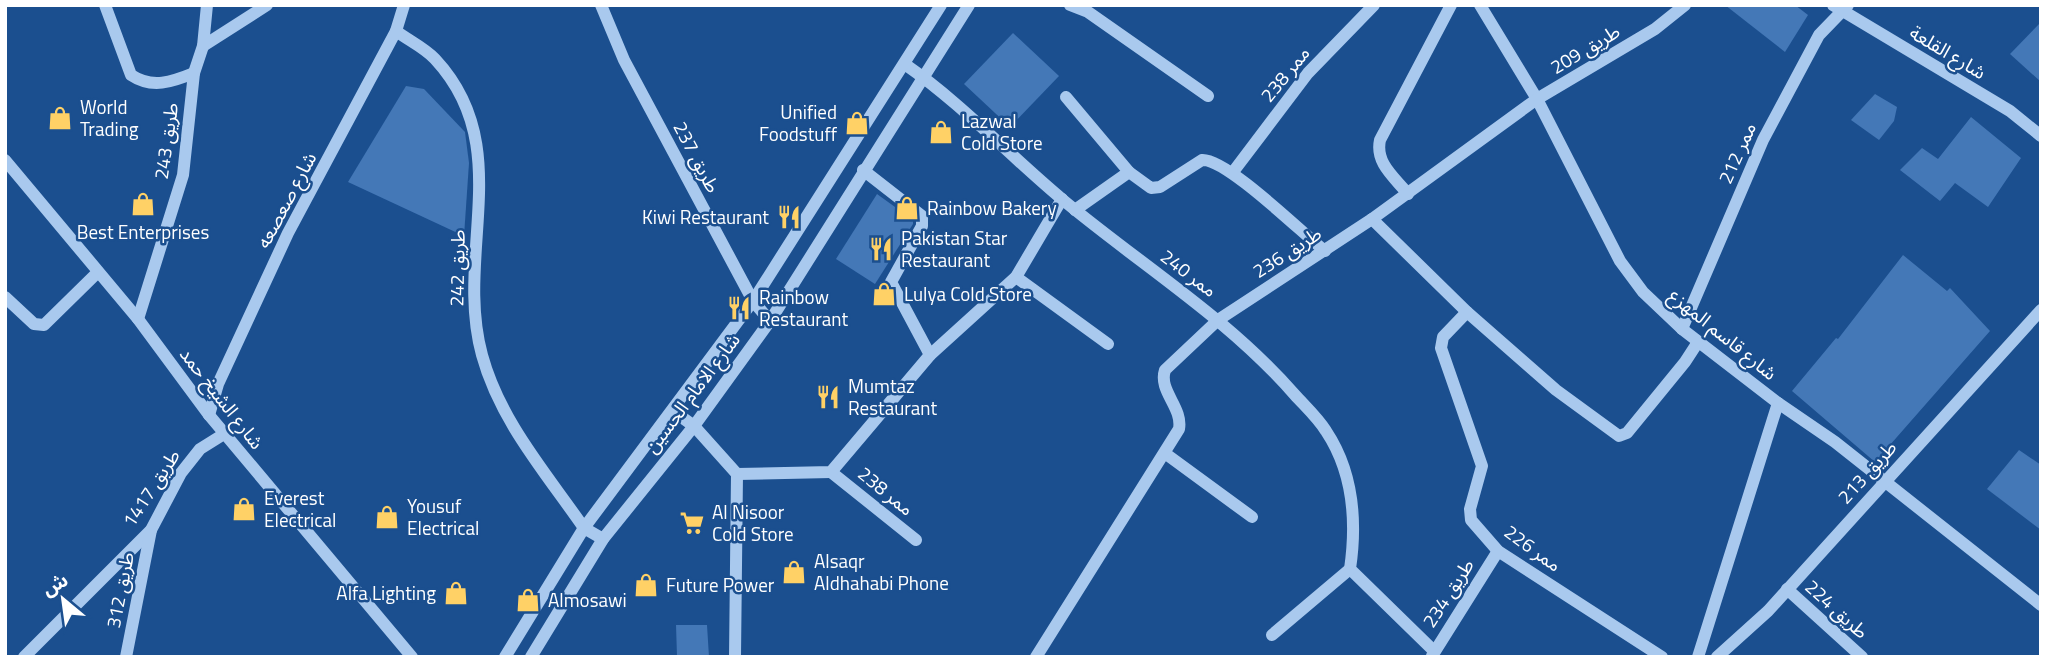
<svg xmlns="http://www.w3.org/2000/svg" width="2046" height="662" viewBox="0 0 2046 662" font-family="'Titillium Web','Noto Sans Arabic',sans-serif">
<rect width="100%" height="100%" fill="#1b4f8f"/>
<g fill="#4478b7">
<polygon points="1725,5 1795,5 1808,15 1785,52"/>
<polygon points="2041,22 2041,82 2010,54"/>
<polygon points="1013,33 1059,76 1010,127 964,84"/>
<polygon points="406,86 424,89 465,132 469,163 464,236 348,182"/>
<polygon points="1875,94 1897,107 1894,121 1879,140 1851,120"/>
<polygon points="1971,117 2021,158 1988,207 1955,183 1940,201 1900,170 1922,148 1938,159"/>
<polygon points="877,194 913,220 913,224 875,284 836,259"/>
<polygon points="1903,255 1947,291 1950,288 1990,331 1875,462 1792,391 1836,338 1838,339"/>
<polygon points="2019,450 2041,465 2041,530 1987,489"/>
<polygon points="676,625 707,625 709,657 677,657"/>
</g>
<g fill="none" stroke-linecap="round" stroke-linejoin="round">
<g stroke="#a9c9ee" stroke-width="12">
<path d="M105 5 131 75C152 89 172 82 194 73"/>
<polyline points="601,5 624,60 753,301 770,321"/>
<polyline points="1070,5 1088,12 1208,96"/>
<polyline points="1480,5 1537,99 1620,261 1643,292 1682,329 1778,403 1835,442 2041,605"/>
<polyline points="1833,5 2010,111 2041,136"/>
<path d="M396 31C408 40 425 48 435 59 517 147 454 253 482 355 500 421 546 473 584 528L603 539"/>
<polyline points="203,46 267,5"/>
<path d="M906 65C962 104 1010 156 1063 200 1141 265 1228 318 1295 395 1305 406 1318 418 1326 431 1354 473 1357 521 1350 569L1434 651"/>
<polyline points="1066,97 1129,172"/>
<polyline points="5,160 138,319 209,415 412,657"/>
<polyline points="863,170 922,216 922,226 891,282 930,355"/>
<polyline points="1233,172 1308,73 1374,5"/>
<path d="M1408 194C1394 177 1375 163 1380 140L1451 5"/>
<path d="M1075 210 1129 172 1151 188 1160 187 1202 160C1226 158 1302 233 1325 251"/>
<polyline points="1372,219 1467,312 1556,390 1619,436 1627,433 1685,362 1698,342"/>
<polyline points="1016,277 1108,344"/>
<polyline points="5,297 34,324 44,325 98,272"/>
<polyline points="1467,312 1443,337 1441,348 1482,466 1470,509 1471,520 1498,551 1662,657"/>
<polyline points="138,319 183,175 194,73 203,46 207,5"/>
<polyline points="1682,329 1763,140 1819,35 1848,5"/>
<polyline points="673,411 694,426 737,474 735,657"/>
<polyline points="209,415 218,384 288,233 396,31 404,5"/>
<polyline points="1166,454 1252,517"/>
<polyline points="831,472 916,540"/>
<polyline points="737,474 831,472 930,355 1016,277 1062,199"/>
<polyline points="1787,589 1862,657"/>
<polyline points="1272,635 1350,569"/>
<polyline points="1432,656 1498,551"/>
<polyline points="24,657 151,530 181,473 200,449 224,434"/>
<polyline points="126,657 151,530"/>
<polyline points="505,657 584,528 753,301 941,5"/>
<polyline points="531,657 603,539 694,426 770,321 969,5"/>
<path d="M1036 657 1179 429C1183 407 1158 391 1165 370L1218 320 1372 219 1537 99 1655 29 1685 5"/>
<polyline points="1698,657 1778,403"/>
<polyline points="1717,657 1768,611 2041,310"/>
</g>
</g>
<defs>
<g id="shop-bare" transform="scale(1.89)"><path d="M-5-2.5h2.3a2.7 3.5 0 0 1 5.4 0H5L5.5 6h-11ZM-1.5-2.5h3a1.5 2.3 0 0 0-3 0Z" fill="#ffd166" stroke="#1b4f8f" stroke-width="2.5" paint-order="stroke"/></g>
<g id="restaurant-bare" transform="scale(1.89)"><path d="M-5-6h1v4h1v-4h1v4h1v-4h1v5L-1.5 .5V6h-2V.5L-5-1ZM5-6V6H3V1.5H1.5Q1.5-4 5-6Z" fill="#ffd166" stroke="#1b4f8f" stroke-width="2.5" paint-order="stroke"/></g>
<g id="supermarket-bare" transform="scale(1.89)"><path d="M-6-5.5h2.5l.6 2H6L4.5 2H-2.5L-4.4-4H-6ZM-1.5 3.2a1.3 1.3 0 1 0 .1 0ZM3 3.2a1.3 1.3 0 1 0 .1 0Z" fill="#ffd166" stroke="#1b4f8f" stroke-width="2.5" paint-order="stroke"/></g>
</defs>
<g fill-rule="evenodd">
<use href="#shop-bare" x="60" y="118"/>
<use href="#shop-bare" x="857" y="123"/>
<use href="#shop-bare" x="941" y="132"/>
<use href="#shop-bare" x="143" y="204"/>
<use href="#shop-bare" x="907" y="208"/>
<use href="#restaurant-bare" x="789" y="217"/>
<use href="#restaurant-bare" x="881" y="249"/>
<use href="#shop-bare" x="884" y="294"/>
<use href="#restaurant-bare" x="739" y="308"/>
<use href="#restaurant-bare" x="828" y="397"/>
<use href="#shop-bare" x="244" y="509"/>
<use href="#shop-bare" x="387" y="517"/>
<use href="#supermarket-bare" x="692" y="523"/>
<use href="#shop-bare" x="794" y="572"/>
<use href="#shop-bare" x="646" y="585"/>
<use href="#shop-bare" x="456" y="593"/>
<use href="#shop-bare" x="528" y="600"/>
</g>
<g text-anchor="middle" stroke-width="5" stroke-linejoin="round" paint-order="stroke">
<g font-size="19" fill="#fff" stroke="#1b4f8f">
<text transform="translate(1585 49) rotate(-31)" y="7">طريق 209</text>
<text transform="translate(1948 52) rotate(31)" y="7">شارع القلعة</text>
<text transform="translate(1285 74) rotate(-51)" y="7">ممر 238</text>
<text transform="translate(166 141) rotate(-82)" y="7">طريق 243</text>
<text transform="translate(1737 153) rotate(-66)" y="7">ممر 212</text>
<text transform="translate(697 157) rotate(62)" y="7">طريق 237</text>
<text transform="translate(286 200) rotate(-62)" y="7">شارع صعصعه</text>
<text transform="translate(1287 252) rotate(-33)" y="7">طريق 236</text>
<text transform="translate(457 268) rotate(-89)" y="7">طريق 242</text>
<text transform="translate(1189 273) rotate(37)" y="7">ممر 240</text>
<text transform="translate(1723 334) rotate(39)" y="7">شارع قاسم المهزع</text>
<text transform="translate(692 393) rotate(-53)" y="7">شارع الامام الحسين</text>
<text transform="translate(222 398) rotate(52)" y="7">شارع الشيخ حمد</text>
<text transform="translate(1867 472) rotate(-48)" y="7">طريق 213</text>
<text transform="translate(151 488) rotate(-57)" y="7">طريق 1417</text>
<text transform="translate(886 491) rotate(39)" y="7">ممر 238</text>
<text transform="translate(1533 548) rotate(36)" y="7">ممر 226</text>
<text transform="translate(120 590) rotate(-79)" y="7">طريق 312</text>
<text transform="translate(1448 593) rotate(-57)" y="7">طريق 234</text>
<text transform="translate(1837 609) rotate(42)" y="7">طريق 224</text>
</g>
<g font-size="19" fill="#fff" stroke="#1b4f8f" text-anchor="start">
<text x="80" y="114">World<tspan x="80" dy="22">Trading</tspan></text>
<text x="837" y="119" text-anchor="end">Unified<tspan x="837" dy="22">Foodstuff</tspan></text>
<text x="961" y="128">Lazwal<tspan x="961" dy="22">Cold Store</tspan></text>
<text x="927" y="215">Rainbow Bakery</text>
<text x="769" y="224" text-anchor="end">Kiwi Restaurant</text>
<text x="143" y="239" text-anchor="middle">Best Enterprises</text>
<text x="901" y="245">Pakistan Star<tspan x="901" dy="22">Restaurant</tspan></text>
<text x="904" y="301">Lulya Cold Store</text>
<text x="759" y="304">Rainbow<tspan x="759" dy="22">Restaurant</tspan></text>
<text x="848" y="393">Mumtaz<tspan x="848" dy="22">Restaurant</tspan></text>
<text x="264" y="505">Everest<tspan x="264" dy="22">Electrical</tspan></text>
<text x="407" y="513">Yousuf<tspan x="407" dy="22">Electrical</tspan></text>
<text x="712" y="519">Al Nisoor<tspan x="712" dy="22">Cold Store</tspan></text>
<text x="814" y="568">Alsaqr<tspan x="814" dy="22">Aldhahabi Phone</tspan></text>
<text x="666" y="592">Future Power</text>
<text x="436" y="600" text-anchor="end">Alfa Lighting</text>
<text x="548" y="607">Almosawi</text>
</g>
</g>
<rect width="2046" height="662" fill="none" stroke="#ffffff" stroke-width="14"/>
<g transform="translate(63 599) rotate(331)" stroke="#1b4f8f" stroke-width="5" paint-order="stroke">
<path d="M0-5L12 26L0 18L-12 26Z" fill="#ffffff"/>
<text y="-10" font-size="19" font-weight="bold" text-anchor="middle" fill="#ffffff">ش</text>
</g>
</svg>
